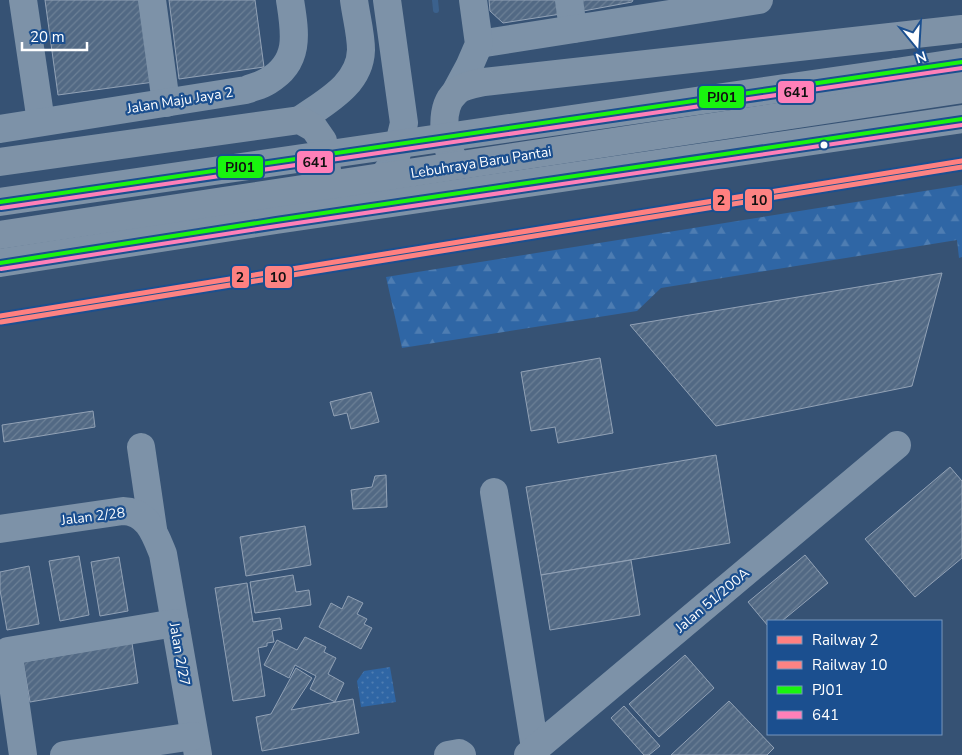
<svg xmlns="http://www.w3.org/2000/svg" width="962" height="755" viewBox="0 0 962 755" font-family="'Nunito Sans',sans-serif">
<defs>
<pattern id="grass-dots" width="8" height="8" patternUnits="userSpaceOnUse" patternTransform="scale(1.25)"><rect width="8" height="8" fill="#2f66a5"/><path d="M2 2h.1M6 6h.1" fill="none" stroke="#4e7db2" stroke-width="1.8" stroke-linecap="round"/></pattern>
<pattern id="forest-firs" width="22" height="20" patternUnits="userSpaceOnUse" patternTransform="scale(1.25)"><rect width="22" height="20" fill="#2f66a5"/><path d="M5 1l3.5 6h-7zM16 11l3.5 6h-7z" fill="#4e7db2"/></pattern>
<pattern id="building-hatch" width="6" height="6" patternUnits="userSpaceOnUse" patternTransform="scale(1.25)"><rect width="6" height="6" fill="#526984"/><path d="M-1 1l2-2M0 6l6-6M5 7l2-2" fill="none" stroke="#6c8096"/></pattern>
</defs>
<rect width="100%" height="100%" fill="#365274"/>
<polygon fill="url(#grass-dots)" points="390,667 396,702 361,707 357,681 364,671"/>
<polygon fill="url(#forest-firs)" points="962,185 962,257 959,258 957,240 661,288 637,311 402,348 386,277"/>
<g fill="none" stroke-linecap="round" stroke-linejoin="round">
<polyline stroke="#3b618d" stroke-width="6" points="435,0 436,10"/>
</g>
<g fill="url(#building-hatch)" stroke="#92a2b6">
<polygon points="45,0 143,0 154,82 58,95"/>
<polygon points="169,0 255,0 264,67 179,79"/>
<polygon points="489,0 559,0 561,14 503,23 490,11"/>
<polygon points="576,0 633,0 632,2 578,12"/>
<polygon points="942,273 912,386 716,426 630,325"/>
<polygon points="600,358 613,433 558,443 555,427 531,431 521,372"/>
<polygon points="371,392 379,422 351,429 347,413 334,416 330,402"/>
<polygon points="93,411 95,427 4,442 2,425"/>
<polygon points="716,455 730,543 541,575 526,487"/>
<polygon points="950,467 962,481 962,558 915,597 865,539"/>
<polygon points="386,475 387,507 353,509 351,490 372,487 375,476"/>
<polygon points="305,526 311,565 246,576 240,537"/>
<polygon points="805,555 828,583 782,621 768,621 768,626 748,602"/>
<polygon points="79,556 89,615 60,621 49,561"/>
<polygon points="119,557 128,611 100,616 91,562"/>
<polygon points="631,560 640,615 550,630 541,575"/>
<polygon points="29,566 39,624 7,630 0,590 0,572"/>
<polygon points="293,575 296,592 309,590 311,605 255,613 250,582"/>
<polygon points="247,583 253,622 280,618 282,629 272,631 274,642 267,643 267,646 258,648 265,696 233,701 215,588"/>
<polygon points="348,596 363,603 357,614 367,619 364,624 372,628 361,649 319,627 331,603 342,609"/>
<polygon points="305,637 326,647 324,652 336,658 328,674 344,683 335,702 310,689 316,676 295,665 289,678 264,665 277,640 297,650"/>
<polygon points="132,643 138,683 30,702 23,662"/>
<polygon points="685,655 714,688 659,737 629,704"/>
<polygon points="296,668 312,678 291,710 353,699 359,733 262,751 256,717 271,714"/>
<polygon points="729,701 774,748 767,755 671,755"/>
<polygon points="624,706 660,746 649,755 644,755 611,718"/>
</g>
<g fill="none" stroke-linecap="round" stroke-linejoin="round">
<g stroke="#7d92a8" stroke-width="28">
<polyline points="23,0 41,122"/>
<polyline points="152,0 166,103"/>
<polyline points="569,0 573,29"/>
<polyline points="479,44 759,0"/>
<polyline points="455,93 469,67 479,44 473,0"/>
<path d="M300 120C325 102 360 85 361 50 361 34 356 16 354 0"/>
<path d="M0 129 246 90C253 87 262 85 268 81 301 62 295 32 290 0"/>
<polyline points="368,187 381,179 395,161 404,123 387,0"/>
<polyline points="141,447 153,529"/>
<polyline points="494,492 535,748"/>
<path d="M0 529 123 511C148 512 155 534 163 554L198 755"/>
<polyline points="23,755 8,651 175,623"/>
<polyline points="64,755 194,736"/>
<polyline points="448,755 459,753 462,755"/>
<polyline points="528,755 897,445"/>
</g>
<g stroke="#7e92a7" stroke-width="28">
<polyline points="896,72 962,62"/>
<path d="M454 160C443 144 439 108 455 93 461 86 475 84 484 82L962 29"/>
<polyline points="0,162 300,120 314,128 323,141 327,170 318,186 304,201"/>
<polyline points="0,263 276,220 962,119"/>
</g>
<g stroke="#7e92a7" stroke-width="28">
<polyline points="0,202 896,72"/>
<polyline points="0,235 962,89"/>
</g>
<g stroke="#1b4f8f" stroke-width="8">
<g id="bus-1">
<polyline points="0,202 962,62"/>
<polyline points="0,263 276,220 962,119"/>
</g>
</g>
<g stroke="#1b4f8f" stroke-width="8">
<g id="bus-2">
<polyline points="1,208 962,68"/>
<polyline points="1,269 277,226 962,125"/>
</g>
</g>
<use href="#bus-1" stroke="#19f40e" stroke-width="4"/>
<use href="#bus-2" stroke="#ff80b8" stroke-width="4"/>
<g stroke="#1b4f8f" stroke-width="9">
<polyline id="rail-1" points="0,316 962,161"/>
</g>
<g stroke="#1b4f8f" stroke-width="9">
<polyline id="rail-2" points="1,322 962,167"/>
</g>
<use href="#rail-1" stroke="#ff8080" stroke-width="5"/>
<use href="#rail-2" stroke="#fc8383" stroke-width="5"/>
</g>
<circle fill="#fff" stroke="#1b4f8f" stroke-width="2" cx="824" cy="145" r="4.5"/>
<g text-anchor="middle" stroke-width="4.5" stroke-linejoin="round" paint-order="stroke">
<g font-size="14" fill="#fff" stroke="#1b4f8f">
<text transform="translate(180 100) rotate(-9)" y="5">Jalan Maju Jaya 2</text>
<text transform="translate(481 162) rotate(-9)" y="5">Lebuhraya Baru Pantai</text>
<text transform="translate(93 516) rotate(-7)" y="5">Jalan 2/28</text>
<text transform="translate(712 600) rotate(-40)" y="5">Jalan 51/200A</text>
<text transform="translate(180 654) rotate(80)" y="5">Jalan 2/27</text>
</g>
</g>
<g stroke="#1b4f8f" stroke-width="2">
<rect x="777" y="80" width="38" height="24" rx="5" fill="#ff80b8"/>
<rect x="698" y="85" width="47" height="24" rx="5" fill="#19f40e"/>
<rect x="296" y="150" width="38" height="24" rx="5" fill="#ff80b8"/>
<rect x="217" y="155" width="47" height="24" rx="5" fill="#19f40e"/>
<rect x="712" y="188" width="19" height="24" rx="5" fill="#ff8080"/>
<rect x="744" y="188" width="29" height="24" rx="5" fill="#fc8383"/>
<rect x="231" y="265" width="19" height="24" rx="5" fill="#ff8080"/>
<rect x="264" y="265" width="29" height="24" rx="5" fill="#fc8383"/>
</g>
<g font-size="14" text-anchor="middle" font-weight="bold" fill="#111">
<text x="796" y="97">641</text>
<text x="722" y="102">PJ01</text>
<text x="315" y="167">641</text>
<text x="240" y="172">PJ01</text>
<text x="721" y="205">2</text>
<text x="759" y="205">10</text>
<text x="240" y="282">2</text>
<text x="278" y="282">10</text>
</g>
<rect x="767" y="620" width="175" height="115" fill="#1b4f8f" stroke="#7695bc"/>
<rect x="777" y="636" width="25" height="8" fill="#ff8080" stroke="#7695bc"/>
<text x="812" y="645" font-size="15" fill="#ffffff">Railway 2</text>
<rect x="777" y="661" width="25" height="8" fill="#fc8383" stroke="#7695bc"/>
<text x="812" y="670" font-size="15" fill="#ffffff">Railway 10</text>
<rect x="777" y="686" width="25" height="8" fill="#19f40e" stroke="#7695bc"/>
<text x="812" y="695" font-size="15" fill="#ffffff">PJ01</text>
<rect x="777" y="711" width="25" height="8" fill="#ff80b8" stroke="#7695bc"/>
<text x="812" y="720" font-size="15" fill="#ffffff">641</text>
<g transform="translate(917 45) rotate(162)" stroke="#1b4f8f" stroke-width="4" paint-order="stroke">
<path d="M0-4L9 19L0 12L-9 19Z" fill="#ffffff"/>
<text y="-8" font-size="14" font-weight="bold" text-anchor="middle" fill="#ffffff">N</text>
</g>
<path d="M22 42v8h65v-8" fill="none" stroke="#ffffff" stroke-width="2.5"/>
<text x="30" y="42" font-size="15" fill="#ffffff" stroke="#1b4f8f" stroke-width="4" paint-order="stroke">20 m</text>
</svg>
